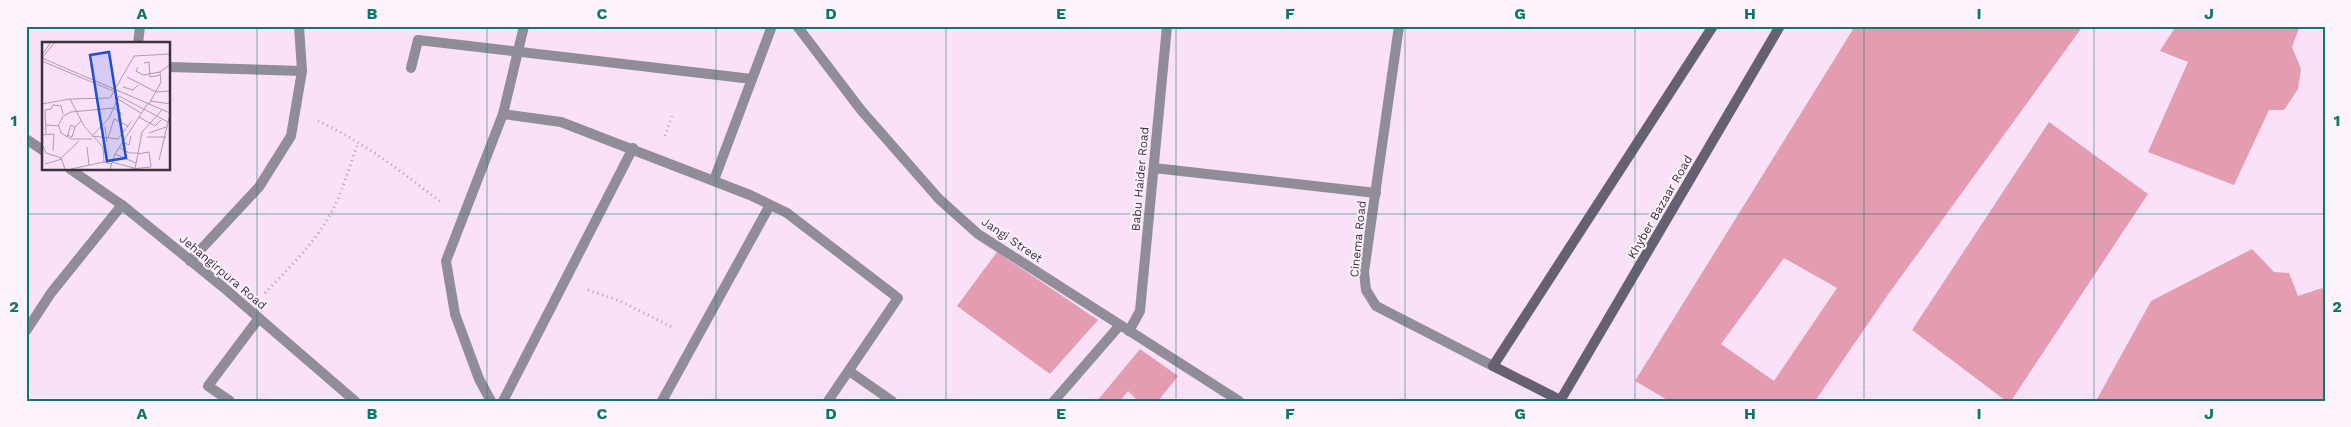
<svg xmlns="http://www.w3.org/2000/svg" width="2351" height="427" viewBox="0 0 2351 427" font-family="'Work Sans',sans-serif">
<rect width="100%" height="100%" fill="#fae1f8"/>
<g fill="#e39cb0" fill-rule="evenodd">
<path d="M1855 26H2083L1887 296 1815 401H1669L1635 381ZM1784 258 1837 288 1774 381 1721 344Z"/>
<polygon points="2176,26 2300,26 2292,47 2301,69 2298,89 2284,110 2269,110 2234,185 2148,152 2188,62 2160,51"/>
<polygon points="2049,122 2148,194 2011,401 2006,401 1912,330"/>
<polygon points="2252,249 2274,272 2289,273 2298,296 2322,288 2325,294 2325,401 2096,401 2151,301"/>
<polygon points="997,252 1098,320 1050,374 957,306"/>
<polygon points="1140,349 1178,376 1158,401 1138,401 1128,391 1120,401 1097,401"/>
</g>
<g fill="none" stroke-linecap="round" stroke-linejoin="round">
<g stroke="#b4a0b2" stroke-width="3" stroke-dasharray="1 4" stroke-linecap="butt">
<path d="M318 121C364 142 403 173 442 203"/>
<polyline points="665,136 673,113"/>
<polyline points="588,290 618,300 674,328"/>
<path d="M265 293C292 265 321 237 337 201 345 182 351 162 358 143"/>
</g>
<g stroke="#908d99" stroke-width="10">
<polyline points="138,44 140,26"/>
<polyline points="169,67 302,71"/>
<polyline points="411,68 418,40 752,79"/>
<polyline points="503,114 561,122 750,195 787,213 898,298 828,401"/>
<polyline points="1154,168 1376,193"/>
<polyline points="714,180 772,26"/>
<polyline points="190,261 259,187 291,136 302,71 299,26"/>
<polyline points="26,331 51,293 122,205"/>
<polyline points="849,371 892,401"/>
<polyline points="230,401 208,386 259,318"/>
<polyline points="491,401 479,379 455,314 446,261 503,114 524,26"/>
<polyline points="503,401 633,148"/>
<polyline points="662,401 770,205"/>
<polyline points="1054,401 1120,325"/>
</g>
<g stroke="#908d99" stroke-width="10">
<polyline points="797,26 861,110 939,199 978,234 1239,401"/>
<polyline points="1399,26 1364,272 1366,290 1376,306 1493,366"/>
<polyline points="26,139 44,151"/>
<polyline points="70,169 122,205 223,287 355,401"/>
<polyline points="1129,331 1140,311 1167,26"/>
</g>
<g stroke="#656172" stroke-width="10">
<polyline points="1560,401 1780,26"/>
<polyline points="1562,401 1493,366 1713,26"/>
</g>
</g>
<path fill="none" stroke="#0f766e" stroke-width="1" stroke-opacity="0.55" d="M257 26V401M487 26V401M716 26V401M946 26V401M1176 26V401M1405 26V401M1635 26V401M1864 26V401M2094 26V401M26 214H2325"/>
<g text-anchor="middle" stroke-width="4" stroke-linejoin="round" paint-order="stroke">
<g font-size="12" fill="#3c323b" stroke="#fef4fd">
<text transform="translate(1140 179) rotate(-85)" y="4">Babu Haider Road</text>
<text transform="translate(1660 207) rotate(-60)" y="4">Khyber Bazaar Road</text>
<text transform="translate(1358 239) rotate(-84)" y="4">Cinema Road</text>
<text transform="translate(1012 240) rotate(34)" y="4">Jangi Street</text>
<text transform="translate(223 272) rotate(40)" y="4">Jehangirpura Road</text>
</g>
</g>
<g transform="translate(42 42)">
<rect width="128" height="128" fill="#fae1f8"/>
<path fill="none" stroke="#ae9bac" stroke-width="1" d="M0 13 9 0M0 16 128 71M0 16 13 0M0 19 71 49M102 21 107 20 108 35 119 33M96 25 94 29 101 33 118 30M85 35 114 50 128 49M81 45 91 48 96 43M77 54 128 81M28 57 42 84 61 105 62 120 69 122M76 57 99 71M109 59 128 62M0 62 28 57 68 56 92 14 128 12M107 62 119 40 118 30 128 23M72 66 79 71 76 78M97 75 113 84 119 78M4 83 17 84 19 91 29 97H50M16 84 21 74 29 70 72 66M63 85 65 100M107 91 124 85M4 92 3 68 9 67 11 63 19 64 21 72M0 93 12 92 11 109M25 93 30 95 33 85M50 94 67 76 77 54M50 94 76 97 89 80M25 95 29 83 33 85 39 79M105 95H124M66 96 72 77 86 84M81 100 87 103 89 94M0 102 4 111 19 116 23 127M45 105 47 123M77 105 87 111H96M73 112 94 121M19 116 37 99M117 118 128 72M70 120 92 126M3 122 20 117M29 127 62 120M68 127 73 112 106 61M89 127 109 125 107 110 96 112M93 127 100 90 120 68"/>
<path fill="#1d4ed8" fill-opacity="0.15" stroke="#1d4ed8" stroke-width="2.5" d="M67 10 84 116 65 119 48 13Z"/>
<rect width="128" height="128" fill="none" stroke="#3c323b" stroke-width="2.5"/>
</g>
<rect width="2351" height="427" fill="none" stroke="#fef4fd" stroke-width="55"/>
<rect x="28" y="28" width="2296" height="372" fill="none" stroke="#0f766e" stroke-width="2"/>
<g font-size="16" text-anchor="middle" font-weight="bold" fill="#0f766e">
<text x="142" y="19">A</text>
<text x="372" y="19">B</text>
<text x="602" y="19">C</text>
<text x="831" y="19">D</text>
<text x="1061" y="19">E</text>
<text x="1290" y="19">F</text>
<text x="1520" y="19">G</text>
<text x="1750" y="19">H</text>
<text x="1979" y="19">I</text>
<text x="2209" y="19">J</text>
<text x="14" y="126">1</text>
<text x="2337" y="126">1</text>
<text x="14" y="312">2</text>
<text x="2337" y="312">2</text>
<text x="142" y="419">A</text>
<text x="372" y="419">B</text>
<text x="602" y="419">C</text>
<text x="831" y="419">D</text>
<text x="1061" y="419">E</text>
<text x="1290" y="419">F</text>
<text x="1520" y="419">G</text>
<text x="1750" y="419">H</text>
<text x="1979" y="419">I</text>
<text x="2209" y="419">J</text>
</g>
</svg>
